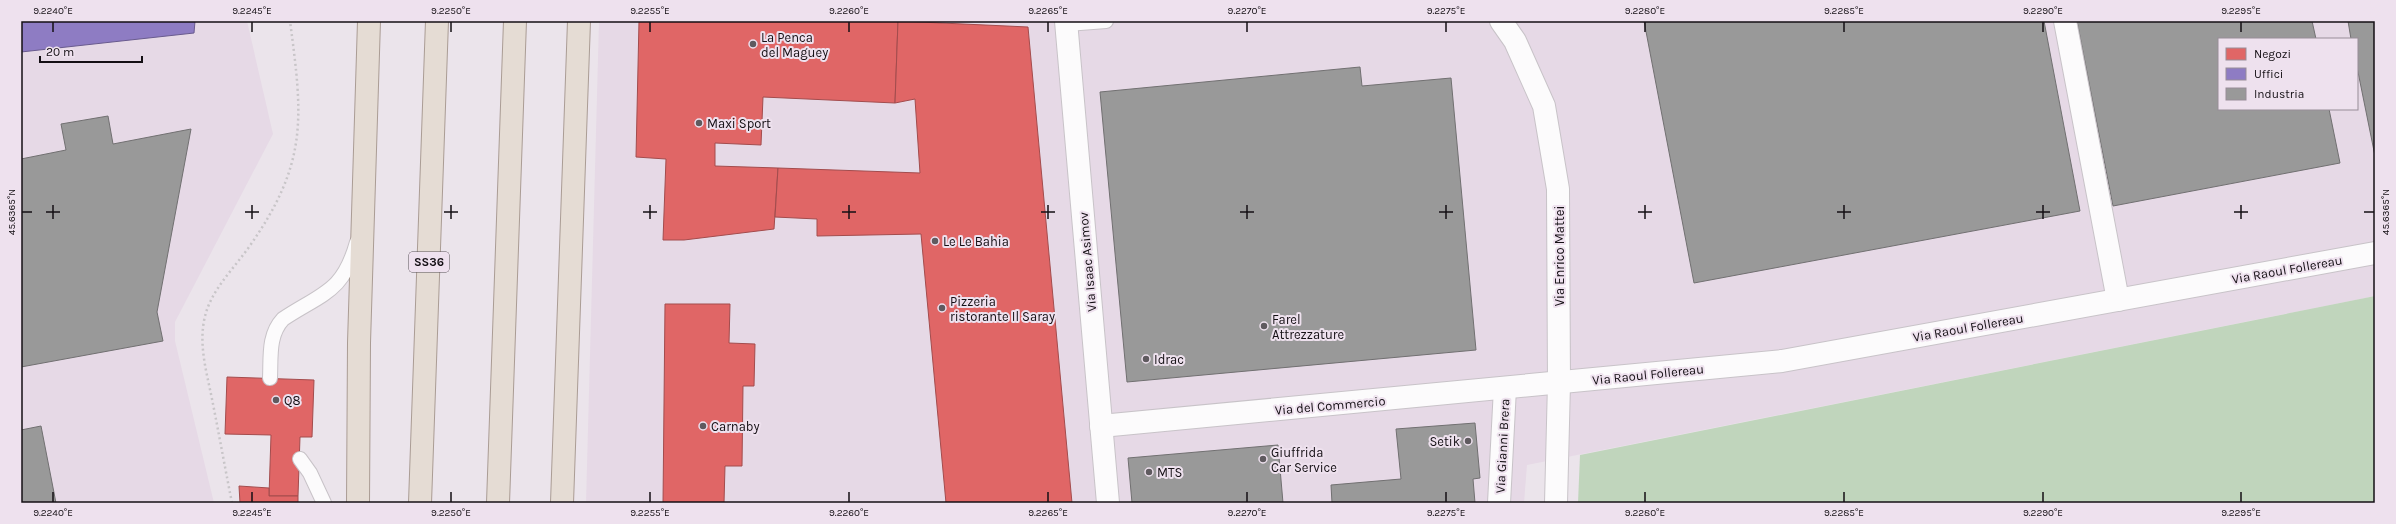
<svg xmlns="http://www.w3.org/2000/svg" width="2396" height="524" viewBox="0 0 2396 524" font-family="Karla,sans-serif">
<rect width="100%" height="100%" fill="#ebe4eb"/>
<g fill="#e6d9e6" fill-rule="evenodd">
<polygon points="21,21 247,21 273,134 175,322 175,341 214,503 21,503"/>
<path d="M599 21H2375V296L1527 465 1524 503H586ZM2219 39H2357V109H2219Z"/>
</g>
<polygon fill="#c0d5bc" points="2375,296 2375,503 1578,503 1580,455"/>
<g fill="#e06666" stroke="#a34c4d">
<polygon points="639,21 898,21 895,103 763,97 761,145 715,143 715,166 778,168 774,229 684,240 663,240 666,159 636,157"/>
<polygon points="898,21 1028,27 1072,503 946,503 921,234 817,236 817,219 775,217 778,168 920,173 915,99 895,103"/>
<polygon points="665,304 730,304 729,343 755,344 754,386 743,386 742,466 725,466 724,503 663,503"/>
<polygon points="227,377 314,380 312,437 300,437 298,496 269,496 271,435 225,434"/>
<polygon points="239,486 269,488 269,496 298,496 298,503 240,503"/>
</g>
<polygon fill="#8e7cc3" stroke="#695b8e" points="21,21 195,21 194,33 21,52"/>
<g fill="#999" stroke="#717071">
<polygon points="1644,21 2044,21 2080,211 1694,283"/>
<polygon points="2077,21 2312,21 2316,39 2219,39 2219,109 2329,109 2340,163 2113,206"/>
<polygon points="2348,21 2375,21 2375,156 2357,67 2357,39 2351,39"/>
<polygon points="1360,67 1362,86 1451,78 1476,350 1127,382 1100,92"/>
<polygon points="108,116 113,144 191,129 157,312 163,341 21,367 21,159 66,150 61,124"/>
<polygon points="1475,423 1480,478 1473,479 1475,503 1332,503 1331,485 1401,479 1396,429"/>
<polygon points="41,426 56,503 21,503 21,430"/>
<polygon points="1278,445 1283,503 1132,503 1128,458"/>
</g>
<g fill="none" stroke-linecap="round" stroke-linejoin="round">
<g stroke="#c8c3c8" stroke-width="16">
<g id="service">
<polyline points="1067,24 1106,21"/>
<path d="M270 378C271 357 268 335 283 319 322 293 343 293 357 242"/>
<polyline points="300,459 310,473 324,503"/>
</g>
</g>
<g stroke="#c8c3c8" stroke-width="24">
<g id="minor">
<polyline points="1066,21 1108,503"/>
<polyline points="2065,21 2118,300"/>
<polyline points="1101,426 1782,361 2375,253"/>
<polyline points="1499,503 1505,388"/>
</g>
</g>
<g stroke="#c8c3c8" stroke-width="24">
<polyline id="tertiary" points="1501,21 1515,41 1544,106 1558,189 1559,383 1556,503"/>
</g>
<g stroke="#aa9c94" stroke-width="24">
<g id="trunk">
<polyline points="358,503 359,343 369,21"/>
<polyline points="420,503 437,21"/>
<polyline points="498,503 515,21"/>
<polyline points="562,503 579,21"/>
</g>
</g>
<path stroke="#c8c5c8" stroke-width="2.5" stroke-dasharray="2 3" stroke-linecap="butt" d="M232 503C225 468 219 434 212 399 207 374 199 347 204 321 209 292 232 271 249 247 308 163 303 119 290 21"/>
<use href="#service" stroke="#fcfbfc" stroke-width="14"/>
<use href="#minor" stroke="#fcfbfc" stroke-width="22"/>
<use href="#tertiary" stroke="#fcfbfc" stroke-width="22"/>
<use href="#trunk" stroke="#e5dcd4" stroke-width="22"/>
</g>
<path fill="none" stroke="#140f14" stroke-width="1.5" d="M53 22V32M252 22V32M451 22V32M650 22V32M849 22V32M1048 22V32M1247 22V32M1446 22V32M1645 22V32M1844 22V32M2043 22V32M2241 22V32M53 205V219M252 205V219M451 205V219M650 205V219M849 205V219M1048 205V219M1247 205V219M1446 205V219M1645 205V219M1844 205V219M2043 205V219M2241 205V219M22 212H32M46 212H60M245 212H259M444 212H458M643 212H657M842 212H856M1041 212H1055M1240 212H1254M1439 212H1453M1638 212H1652M1837 212H1851M2036 212H2050M2234 212H2248M2364 212H2374M53 492V502M252 492V502M451 492V502M650 492V502M849 492V502M1048 492V502M1247 492V502M1446 492V502M1645 492V502M1844 492V502M2043 492V502M2241 492V502"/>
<g fill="#5f5a5f" stroke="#eee1ee" stroke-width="1.5">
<circle cx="753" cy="44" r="4"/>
<circle cx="699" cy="123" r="4"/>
<circle cx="935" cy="241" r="4"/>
<circle cx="942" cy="308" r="4"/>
<circle cx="1264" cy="326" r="4"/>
<circle cx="1146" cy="359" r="4"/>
<circle cx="276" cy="400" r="4"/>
<circle cx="703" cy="426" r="4"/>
<circle cx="1468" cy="441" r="4"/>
<circle cx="1263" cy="459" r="4"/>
<circle cx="1149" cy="472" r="4"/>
</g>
<g text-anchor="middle" stroke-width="4" stroke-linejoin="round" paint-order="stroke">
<rect fill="#eee1ee" stroke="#554e55" stroke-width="1" x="409" y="252" width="40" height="20" rx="3"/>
<g font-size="12" font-weight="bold" fill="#140f14">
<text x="429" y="266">SS36</text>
</g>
<g font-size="13" fill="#140f14" stroke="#eee1ee" text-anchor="start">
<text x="761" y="42">La Penca<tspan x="761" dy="15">del Maguey</tspan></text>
<text x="707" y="128">Maxi Sport</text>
<text x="943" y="246">Le Le Bahia</text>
<text x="950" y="306">Pizzeria<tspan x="950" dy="15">ristorante Il Saray</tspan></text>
<text x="1272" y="324">Farel<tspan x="1272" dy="15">Attrezzature</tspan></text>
<text x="1154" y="364">Idrac</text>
<text x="284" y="405">Q8</text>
<text x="711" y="431">Carnaby</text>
<text x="1460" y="446" text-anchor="end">Setik</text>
<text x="1271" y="457">Giuffrida<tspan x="1271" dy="15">Car Service</tspan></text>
<text x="1157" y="477">MTS</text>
</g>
<g font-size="13" fill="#140f14" stroke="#eee1ee">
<text transform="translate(1559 256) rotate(-90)" y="5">Via Enrico Mattei</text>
<text transform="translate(1087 262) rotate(-95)" y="5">Via Isaac Asimov</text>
<text transform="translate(2287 269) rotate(-10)" y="5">Via Raoul Follereau</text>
<text transform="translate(1968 327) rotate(-10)" y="5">Via Raoul Follereau</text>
<text transform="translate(1648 374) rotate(-6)" y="5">Via Raoul Follereau</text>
<text transform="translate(1330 405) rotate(-5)" y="5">Via del Commercio</text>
<text transform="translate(1502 446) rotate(-87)" y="5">Via Gianni Brera</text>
</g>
</g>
<rect width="2396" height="524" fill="none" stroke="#eee1ee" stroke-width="44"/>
<rect x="2218" y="38" width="140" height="72" fill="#eee1ee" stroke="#978d97"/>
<rect x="2226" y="48" width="20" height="12" fill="#e06666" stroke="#978d97"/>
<text x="2254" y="58" font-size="12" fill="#140f14">Negozi</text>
<rect x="2226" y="68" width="20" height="12" fill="#8e7cc3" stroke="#978d97"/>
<text x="2254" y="78" font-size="12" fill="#140f14">Uffici</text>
<rect x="2226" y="88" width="20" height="12" fill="#999999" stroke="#978d97"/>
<text x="2254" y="98" font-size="12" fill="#140f14">Industria</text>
<path d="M40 56v6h102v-6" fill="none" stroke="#140f14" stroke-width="2"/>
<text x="46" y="56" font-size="12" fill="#140f14" stroke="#eee1ee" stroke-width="3" paint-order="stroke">20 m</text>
<rect x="22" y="22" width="2352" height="480" fill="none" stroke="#140f14" stroke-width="1.5"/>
<g font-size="10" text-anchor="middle" fill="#140f14">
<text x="53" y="14">9.2240°E</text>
<text x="252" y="14">9.2245°E</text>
<text x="451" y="14">9.2250°E</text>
<text x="650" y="14">9.2255°E</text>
<text x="849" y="14">9.2260°E</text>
<text x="1048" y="14">9.2265°E</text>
<text x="1247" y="14">9.2270°E</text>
<text x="1446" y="14">9.2275°E</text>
<text x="1645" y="14">9.2280°E</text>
<text x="1844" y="14">9.2285°E</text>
<text x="2043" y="14">9.2290°E</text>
<text x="2241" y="14">9.2295°E</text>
<text transform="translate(11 212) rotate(-90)" y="4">45.6365°N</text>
<text transform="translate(2385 212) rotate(-90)" y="4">45.6365°N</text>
<text x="53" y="516">9.2240°E</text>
<text x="252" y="516">9.2245°E</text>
<text x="451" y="516">9.2250°E</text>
<text x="650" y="516">9.2255°E</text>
<text x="849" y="516">9.2260°E</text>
<text x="1048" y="516">9.2265°E</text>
<text x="1247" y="516">9.2270°E</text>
<text x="1446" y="516">9.2275°E</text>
<text x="1645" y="516">9.2280°E</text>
<text x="1844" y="516">9.2285°E</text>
<text x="2043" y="516">9.2290°E</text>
<text x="2241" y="516">9.2295°E</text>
</g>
</svg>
